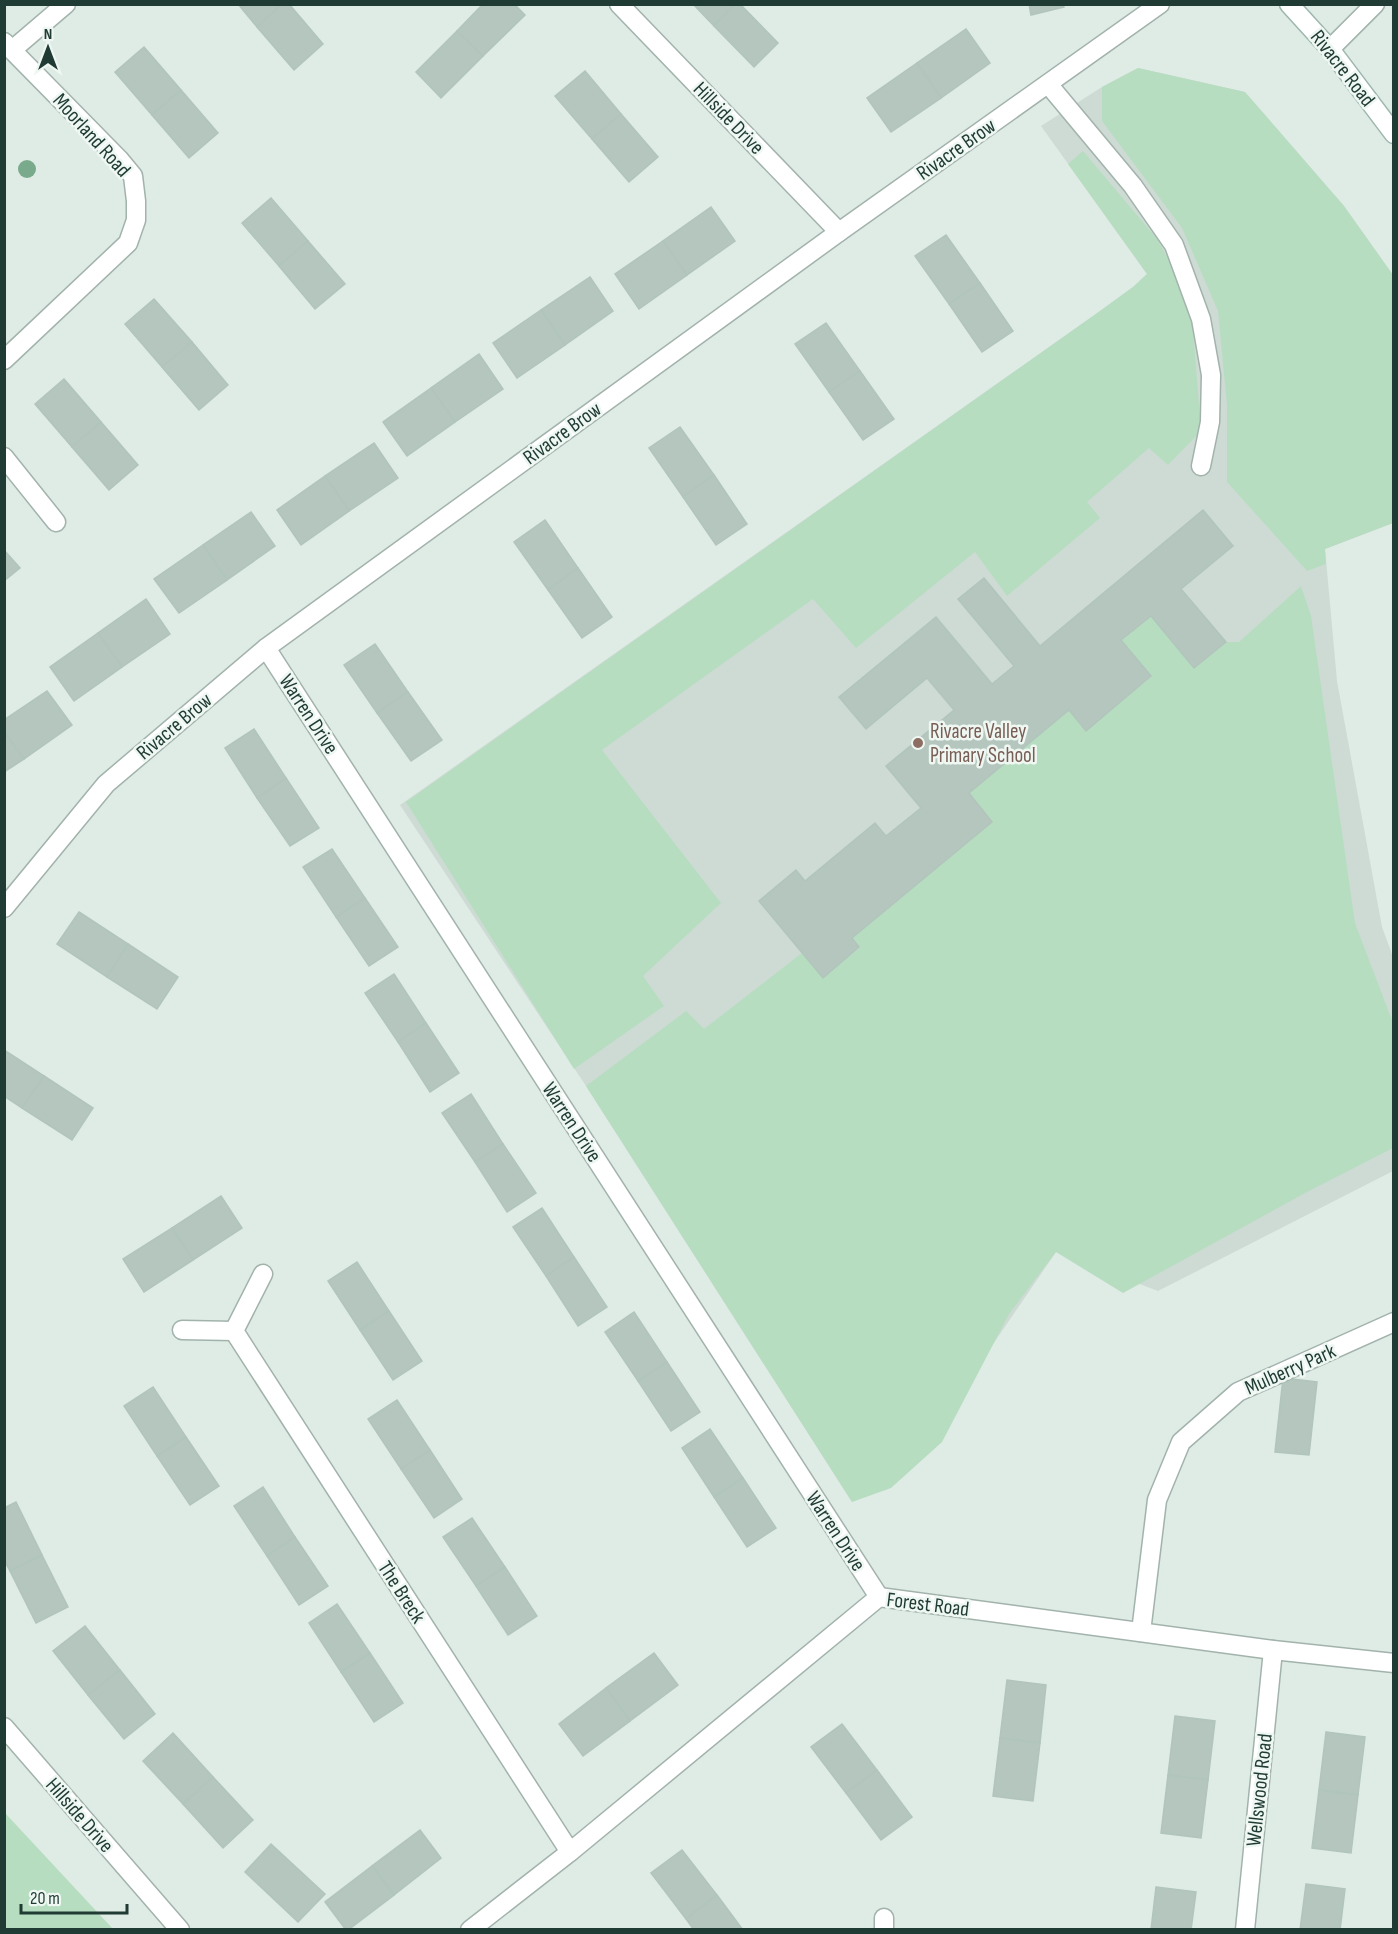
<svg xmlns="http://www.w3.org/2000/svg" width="1398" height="1934" viewBox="0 0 1398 1934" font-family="'Sofia Sans Condensed',sans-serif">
<rect width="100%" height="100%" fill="#dfebe5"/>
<polygon fill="#cddbd4" points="1138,68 1245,92 1344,206 1393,275 1393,523 1325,549 1337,681 1382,927 1393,957 1393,1171 1158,1291 1056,1252 974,1372 852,1502 586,1086 400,805 1100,311 1133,287 1147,274 1041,126 1102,87"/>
<g fill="#b7ddc0">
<polygon points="1138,68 1245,92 1344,206 1393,275 1393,523 1325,549 1326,564 1307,571 1227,482 1227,405 1218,311 1182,228 1102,121 1102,87"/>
<polygon points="1083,151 1158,240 1191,303 1201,431 1168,465 1149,448 1087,502 1100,518 1007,596 975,552 856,648 813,599 602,750 721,903 643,976 664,1006 574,1069 406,802 1100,311 1133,287 1147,274 1068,164"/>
<polygon points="1301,586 1311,616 1355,923 1393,1023 1393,1148 1307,1192 1123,1293 1056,1252 1009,1314 942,1442 891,1488 852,1502 586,1086 686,1011 704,1029 802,953 823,977 859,948 852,938 992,822 969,793 1069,710 1086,730 1151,677 1121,640 1151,616 1195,668 1226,642 1239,642"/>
<polygon points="4,1813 5,1813 113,1929 5,1929"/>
</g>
<g fill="#b4c6be" stroke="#b1c5bc" stroke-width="1.5">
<polygon points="238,4 282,4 257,27"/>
<polygon points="282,4 289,4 323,44 294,70 257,27"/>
<polygon points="483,4 514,4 525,15 483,56 457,31"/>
<polygon points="693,4 735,4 714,26"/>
<polygon points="735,4 740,4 778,43 754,67 714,26"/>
<polygon points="1029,4 1063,4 1064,7 1031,15"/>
<polygon points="966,29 990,63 941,98 917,63"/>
<polygon points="457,31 483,56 441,98 416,72"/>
<polygon points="144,47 181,90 152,115 115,72"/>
<polygon points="917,63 941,98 891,132 867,98"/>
<polygon points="585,71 621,114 592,139 555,96"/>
<polygon points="181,90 218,133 189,158 152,115"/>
<polygon points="621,114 658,157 629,182 592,139"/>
<polygon points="271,198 308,241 279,266 242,223"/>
<polygon points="711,207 735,241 687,275 663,241"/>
<polygon points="946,235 980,283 949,304 915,256"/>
<polygon points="308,241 345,284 315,309 279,266"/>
<polygon points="663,241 687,275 639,309 615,274"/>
<polygon points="590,277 613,311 565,345 541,310"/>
<polygon points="980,283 1013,331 982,352 949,304"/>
<polygon points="154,299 192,342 162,367 125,324"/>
<polygon points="541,310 565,345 517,378 493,343"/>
<polygon points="826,323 860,371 829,392 795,344"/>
<polygon points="192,342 228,385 199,410 162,367"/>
<polygon points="479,354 503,389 455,422 431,388"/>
<polygon points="860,371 894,419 863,440 829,392"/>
<polygon points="64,379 101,422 72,447 35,404"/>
<polygon points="431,388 455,422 407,456 383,422"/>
<polygon points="101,422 138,465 109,490 72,447"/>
<polygon points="680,427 714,475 683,497 649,448"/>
<polygon points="374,443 398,478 349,511 325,476"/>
<polygon points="714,475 747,524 716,545 683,497"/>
<polygon points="325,476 349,511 301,545 277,510"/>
<polygon points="1203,510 1233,546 1181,589 1226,642 1194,668 1151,616 1121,640 1151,676 1086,731 1069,710 969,793 992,822 852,938 859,947 823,978 759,901 796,870 805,881 875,823 886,836 921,808 886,766 954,710 927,678 866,729 839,697 936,617 992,684 1014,666 958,599 984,578 1040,646"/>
<polygon points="251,512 275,546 227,580 203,545"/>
<polygon points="545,520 578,568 548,590 514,542"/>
<polygon points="203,545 227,580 179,613 154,579"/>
<polygon points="4,550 20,568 4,581"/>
<polygon points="578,568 612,617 582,638 548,590"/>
<polygon points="146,599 170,634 122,667 98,633"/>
<polygon points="98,633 122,667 74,701 50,667"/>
<polygon points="375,644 408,692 377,713 344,665"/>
<polygon points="47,691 72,725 24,759 4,732 4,720"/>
<polygon points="408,692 442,740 411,761 377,713"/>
<polygon points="254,729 286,778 257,798 225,748"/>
<polygon points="4,732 24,759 4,772"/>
<polygon points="286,778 319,828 290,846 257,798"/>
<polygon points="332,849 365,898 336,917 303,867"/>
<polygon points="365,898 398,947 369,966 336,917"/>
<polygon points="79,912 128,944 107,977 57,944"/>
<polygon points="128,944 178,977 157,1009 107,977"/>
<polygon points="394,974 426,1023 398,1042 365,993"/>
<polygon points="426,1023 459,1073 430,1092 398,1042"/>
<polygon points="4,1050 44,1076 22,1108 4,1096"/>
<polygon points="44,1076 93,1108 72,1140 22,1108"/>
<polygon points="471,1094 503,1144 475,1162 442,1113"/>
<polygon points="503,1144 536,1193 507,1212 475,1162"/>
<polygon points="221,1196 242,1228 193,1260 172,1228"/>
<polygon points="542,1208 574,1257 546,1276 513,1227"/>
<polygon points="172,1228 193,1260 144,1292 123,1259"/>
<polygon points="574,1257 607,1307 578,1326 546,1276"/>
<polygon points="357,1262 389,1311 360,1330 328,1281"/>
<polygon points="389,1311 422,1361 393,1380 360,1330"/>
<polygon points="634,1312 667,1362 638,1381 605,1332"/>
<polygon points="667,1362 700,1412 671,1431 638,1381"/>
<polygon points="1283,1378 1317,1382 1309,1455 1275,1452"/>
<polygon points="153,1387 186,1437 157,1456 124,1406"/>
<polygon points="397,1400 430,1450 401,1469 368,1419"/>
<polygon points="710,1429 743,1478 714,1497 682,1448"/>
<polygon points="186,1437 219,1486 190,1505 157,1456"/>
<polygon points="430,1450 462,1499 434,1518 401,1469"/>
<polygon points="743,1478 776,1528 747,1547 714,1497"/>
<polygon points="263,1487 295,1537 267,1556 234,1506"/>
<polygon points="16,1502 42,1555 10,1571 4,1560 4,1508"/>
<polygon points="472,1518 505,1567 476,1586 443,1537"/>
<polygon points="295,1537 328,1586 299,1605 267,1556"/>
<polygon points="42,1555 68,1607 36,1623 10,1571"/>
<polygon points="505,1567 537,1616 508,1635 476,1586"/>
<polygon points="337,1604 370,1653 341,1672 309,1623"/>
<polygon points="85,1626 120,1670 88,1695 53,1651"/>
<polygon points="370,1653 403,1703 374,1722 341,1672"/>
<polygon points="654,1653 678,1685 630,1721 606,1688"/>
<polygon points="120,1670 155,1714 124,1739 88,1695"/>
<polygon points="1007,1680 1046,1685 1040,1743 1000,1738"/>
<polygon points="606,1688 630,1721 583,1756 559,1724"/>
<polygon points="1175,1716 1215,1721 1208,1780 1168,1775"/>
<polygon points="842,1724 877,1770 846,1793 811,1747"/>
<polygon points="1326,1732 1365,1737 1358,1795 1319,1790"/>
<polygon points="173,1733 213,1777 183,1804 143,1761"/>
<polygon points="1000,1738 1040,1743 1033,1801 993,1796"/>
<polygon points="877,1770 912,1817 881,1840 846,1793"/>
<polygon points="1168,1775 1208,1780 1201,1838 1161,1833"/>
<polygon points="213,1777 253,1820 223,1848 183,1804"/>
<polygon points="1319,1790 1358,1795 1351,1853 1312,1848"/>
<polygon points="420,1830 441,1858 394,1895 372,1866"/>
<polygon points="271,1844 325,1894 298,1922 245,1872"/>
<polygon points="682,1850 717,1895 686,1919 651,1873"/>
<polygon points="372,1866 394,1895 348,1930 346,1930 325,1902"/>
<polygon points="1306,1884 1345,1889 1340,1930 1300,1930"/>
<polygon points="1156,1887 1196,1892 1191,1930 1151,1930"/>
<polygon points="717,1895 743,1930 694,1930 686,1919"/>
</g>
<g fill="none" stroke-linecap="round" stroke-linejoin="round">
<g stroke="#a2b3ac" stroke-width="21">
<g id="lane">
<polyline points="1048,84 1133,186 1174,245 1201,319 1211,375 1210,422 1201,466"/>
<polyline points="4,457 56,522"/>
</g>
</g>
<g stroke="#a2b3ac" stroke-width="21">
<g id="street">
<polyline points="619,4 839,232"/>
<polyline points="4,42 119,159 133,176 136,201 136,220 128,243 4,360"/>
<polyline points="1330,49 1375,4"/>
<polyline points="12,50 66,4"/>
<polyline points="266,648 879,1597"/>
<polyline points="4,908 106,784 266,648 839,232 1160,4"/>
<polyline points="263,1274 234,1331 570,1852"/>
<polyline points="182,1330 234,1331"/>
<polyline points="1141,1632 1157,1500 1181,1442 1238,1392 1394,1322"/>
<polyline points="4,1727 180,1930"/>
<polyline points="470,1930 570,1852 879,1597 1273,1650 1394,1663"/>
<polyline points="884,1930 884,1918"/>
<polyline points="1245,1930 1273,1650"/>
</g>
</g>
<g stroke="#9db7ad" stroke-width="21">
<polyline id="secondary" points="1289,4 1330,49 1394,134"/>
</g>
<use href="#lane" stroke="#fff" stroke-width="18"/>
<use href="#street" stroke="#fff" stroke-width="18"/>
<use href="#secondary" stroke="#fff" stroke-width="18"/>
</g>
<circle fill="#7aaa8c" cx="27" cy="169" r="9"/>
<circle fill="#8d6e63" stroke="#eff7f3" stroke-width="2" cx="918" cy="743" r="6"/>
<g text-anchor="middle" stroke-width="5" stroke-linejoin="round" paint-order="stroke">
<g font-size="21" fill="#1f3b33" stroke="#eff7f3">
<text transform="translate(1343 68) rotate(52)" y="7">Rivacre Road</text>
<text transform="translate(729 118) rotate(46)" y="7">Hillside Drive</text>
<text transform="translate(92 135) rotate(48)" y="7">Moorland Road</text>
<text transform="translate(956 149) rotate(-35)" y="7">Rivacre Brow</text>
<text transform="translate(562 433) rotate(-36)" y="7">Rivacre Brow</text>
<text transform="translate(309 714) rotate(57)" y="7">Warren Drive</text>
<text transform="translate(174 726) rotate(-40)" y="7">Rivacre Brow</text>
<text transform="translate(572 1122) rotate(57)" y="7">Warren Drive</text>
<text transform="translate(1290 1369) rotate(-24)" y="7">Mulberry Park</text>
<text transform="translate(836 1531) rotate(57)" y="7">Warren Drive</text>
<text transform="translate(402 1592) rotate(57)" y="7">The Breck</text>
<text transform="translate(928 1604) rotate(7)" y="7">Forest Road</text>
<text transform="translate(1259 1790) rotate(-84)" y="7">Wellswood Road</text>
<text transform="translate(80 1815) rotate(49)" y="7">Hillside Drive</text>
</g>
<g font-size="21" fill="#785e54" stroke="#eff7f3" text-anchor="start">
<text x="930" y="738">Rivacre Valley<tspan x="930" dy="24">Primary School</tspan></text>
</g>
</g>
<rect width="1398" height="1934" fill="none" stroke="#1f3b33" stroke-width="12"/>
<g transform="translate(48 48)" stroke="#eff7f3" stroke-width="4.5" paint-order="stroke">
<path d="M0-4.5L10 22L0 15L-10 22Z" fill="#1f3b33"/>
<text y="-9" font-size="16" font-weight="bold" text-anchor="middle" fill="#1f3b33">N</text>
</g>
<path d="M21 1904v9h106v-9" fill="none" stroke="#1f3b33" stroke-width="3"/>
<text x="30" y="1904" font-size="18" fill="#1f3b33" stroke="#eff7f3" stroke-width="4.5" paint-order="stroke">20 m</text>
</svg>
